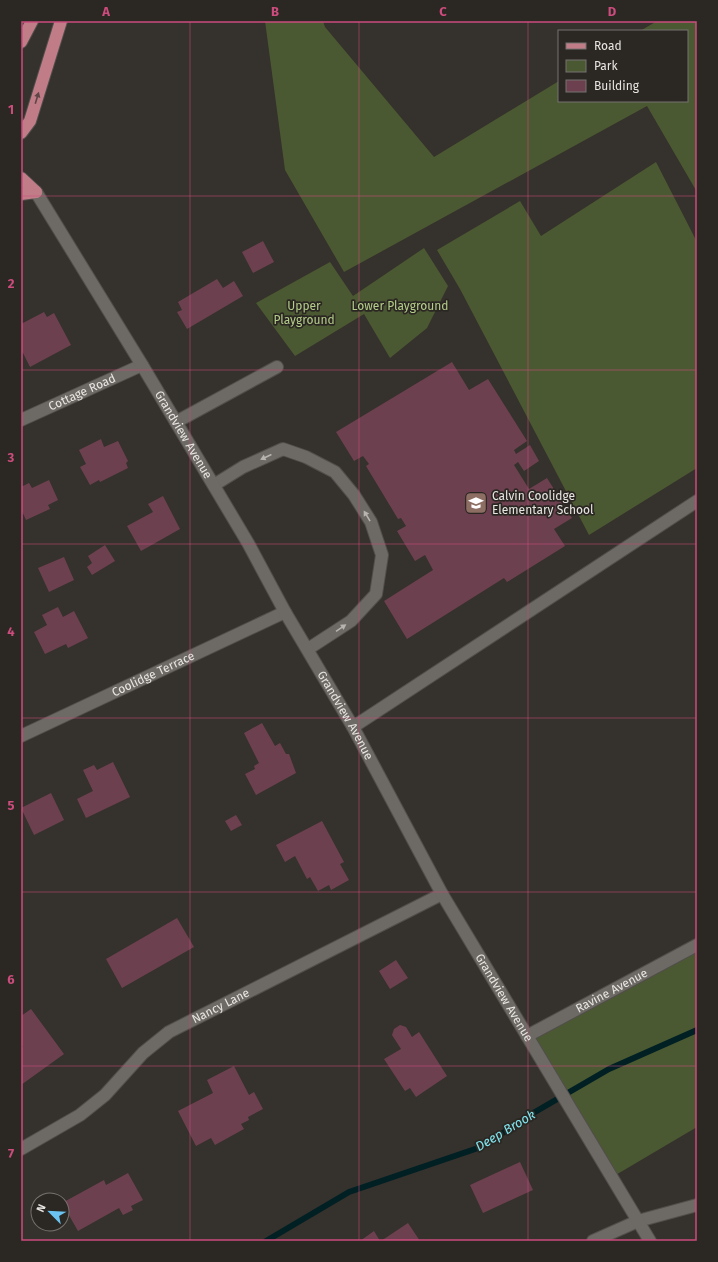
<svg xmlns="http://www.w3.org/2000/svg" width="718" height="1262" viewBox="0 0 718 1262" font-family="'Fira Sans',sans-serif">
<rect width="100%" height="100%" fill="#35312c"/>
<g fill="#4b5932">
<polygon points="265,21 323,21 325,27 434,157 559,81 559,101 687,101 687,31 640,31 657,21 697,21 697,192 647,106 344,272 285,170"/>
<polygon points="656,162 697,242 697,468 589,535 460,289 437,250 520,201 541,236"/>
<polygon points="424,248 448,286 427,328 390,358 364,314 295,356 256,303 330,262 355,299 353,296"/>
<polygon points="697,938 697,1127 614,1176 534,1038"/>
</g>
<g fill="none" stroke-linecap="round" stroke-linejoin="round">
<polyline stroke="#002024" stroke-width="6" points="266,1241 349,1192 481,1147 535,1112 609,1069 697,1030"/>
</g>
<g fill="#6d4050">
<polygon points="263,241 274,262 253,273 242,252"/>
<polygon points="217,279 223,288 234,281 243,296 187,329 177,312 182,310 178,302"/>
<polygon points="44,312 47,317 54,313 71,345 30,367 21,349 21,324"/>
<polygon points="452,362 469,390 488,379 527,441 514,450 516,454 530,445 539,461 524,471 518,462 514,465 529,489 547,478 572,518 554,529 565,546 507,582 504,578 407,639 384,601 433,570 425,555 415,561 397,531 406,526 401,518 398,519 366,466 369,464 363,456 354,461 336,432"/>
<polygon points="101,439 104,447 118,441 128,461 126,463 128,468 100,482 99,480 90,485 80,467 86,464 79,450"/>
<polygon points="49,480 58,500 48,505 50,509 26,520 21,509 21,487 29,483 32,488"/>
<polygon points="163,496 180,529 141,551 127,526 153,512 148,504"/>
<polygon points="105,545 115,561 92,575 87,567 92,563 88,556"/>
<polygon points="64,557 74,580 49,592 38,568"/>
<polygon points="58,607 63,617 74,611 88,638 68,648 66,644 45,654 34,632 47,625 42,615"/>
<polygon points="262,723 275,746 280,743 286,754 289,754 296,773 256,795 245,774 255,769 254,766 259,763 244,733"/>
<polygon points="113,762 130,797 86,818 77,799 93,791 83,770 94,765 97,770"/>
<polygon points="51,793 64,820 34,835 21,808"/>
<polygon points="236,815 242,825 231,831 225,821"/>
<polygon points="322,821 344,862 340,864 349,880 331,890 329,885 318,891 310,877 307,879 295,856 285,862 276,845"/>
<polygon points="177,918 194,947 122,988 106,959"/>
<polygon points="396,960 408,978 390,989 379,971"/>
<polygon points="31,1009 64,1054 21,1085 21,1048 23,1047 21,1044 21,1016"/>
<polygon points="400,1025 406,1027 412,1037 419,1032 447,1076 416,1097 410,1088 405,1091 384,1059 401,1049 392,1035 394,1029"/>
<polygon points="234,1066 249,1095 254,1092 263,1109 248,1117 249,1120 241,1124 244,1129 215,1145 211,1138 196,1146 178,1111 213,1093 207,1080"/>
<polygon points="520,1162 533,1190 483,1213 470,1185"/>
<polygon points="128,1173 143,1200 131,1206 133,1210 123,1215 119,1208 78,1231 62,1203 104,1180 106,1185"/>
<polygon points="408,1223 420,1241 381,1241"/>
<polygon points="374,1231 380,1241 360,1241"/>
</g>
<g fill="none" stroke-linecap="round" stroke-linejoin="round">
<g stroke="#514e4b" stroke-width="14">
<g id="lane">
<polyline points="176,422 277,367"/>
<polyline points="214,485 243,467 283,449 306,457 335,472 354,495 371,522 382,555 376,594 351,621 308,649"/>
<polyline points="353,727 697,501"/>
</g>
</g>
<g stroke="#514e4b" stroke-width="14">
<g id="street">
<path id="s1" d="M21 420 142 365"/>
<path id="s2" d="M21 736 285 612"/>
<path id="s3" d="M527 1036 697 945"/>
<path id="s4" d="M21 1149 80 1115 105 1095 143 1053 169 1032 442 894"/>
<polyline points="593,1241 638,1221 697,1205"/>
</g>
</g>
<g stroke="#514e4b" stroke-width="14">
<g id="secondary">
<path id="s5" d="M36 192 142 365 248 543 285 612 353 727 442 894 650 1241"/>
</g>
</g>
<g stroke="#514e4b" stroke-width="14">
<g id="primary">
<polyline points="21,42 32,21"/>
<polyline points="21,133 30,121 61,21"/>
<polyline points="21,178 36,192"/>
<polyline points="21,194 36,192"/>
</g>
</g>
<use href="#lane" stroke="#6d6964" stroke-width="12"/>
<use href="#street" stroke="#6d6964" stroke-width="12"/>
<use href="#secondary" stroke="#6d6964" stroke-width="12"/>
<use href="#primary" stroke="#c07d88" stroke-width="12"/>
</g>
<defs><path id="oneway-solid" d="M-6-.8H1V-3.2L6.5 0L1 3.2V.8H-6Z"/></defs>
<use fill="#5f4546" href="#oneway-solid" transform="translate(37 98) rotate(-73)"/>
<g fill="#b7b4b0">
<use href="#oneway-solid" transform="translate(266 457) rotate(155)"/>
<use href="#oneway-solid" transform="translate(367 516) rotate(-121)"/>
<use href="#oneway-solid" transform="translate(341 628) rotate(-34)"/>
</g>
<path fill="none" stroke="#cc4c7d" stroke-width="1" stroke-opacity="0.55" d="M190 21V1241M359 21V1241M528 21V1241M21 196H697M21 370H697M21 544H697M21 718H697M21 892H697M21 1066H697"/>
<defs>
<g id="school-square" transform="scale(1.15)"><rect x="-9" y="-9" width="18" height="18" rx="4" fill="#8d6e63" stroke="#2b2723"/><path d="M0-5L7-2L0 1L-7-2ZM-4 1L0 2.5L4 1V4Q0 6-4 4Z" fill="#fff"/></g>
</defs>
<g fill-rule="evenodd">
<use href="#school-square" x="476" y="503"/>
</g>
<g text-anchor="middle" stroke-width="3.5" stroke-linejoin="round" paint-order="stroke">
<g font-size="12" fill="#b4ce89" stroke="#2b2723">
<text x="304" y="310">Upper<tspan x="304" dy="14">Playground</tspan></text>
<text x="400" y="310">Lower Playground</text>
</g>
<g font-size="12" fill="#e8e6e3" stroke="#2b2723">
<text dy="4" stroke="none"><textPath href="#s1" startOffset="67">Cottage Road</textPath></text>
<text dy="4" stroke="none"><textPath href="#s5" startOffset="284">Grandview Avenue</textPath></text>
<text dy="4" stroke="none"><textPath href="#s2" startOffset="146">Coolidge Terrace</textPath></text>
<text dy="4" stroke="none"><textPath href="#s5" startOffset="608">Grandview Avenue</textPath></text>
<text dy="4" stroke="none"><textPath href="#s3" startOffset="96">Ravine Avenue</textPath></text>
<text dy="4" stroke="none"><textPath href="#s5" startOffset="932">Grandview Avenue</textPath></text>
<text dy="4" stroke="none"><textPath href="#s4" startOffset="248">Nancy Lane</textPath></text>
</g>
<g font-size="12" fill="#e8e6e3" stroke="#2b2723" text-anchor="start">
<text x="492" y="500">Calvin Coolidge<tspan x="492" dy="14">Elementary School</tspan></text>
</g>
<g font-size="13" font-style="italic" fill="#80e6f0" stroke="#2b2723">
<text transform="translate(505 1130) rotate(-31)" y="5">Deep Brook</text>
</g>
</g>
<rect width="718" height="1262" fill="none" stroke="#2b2723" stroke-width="44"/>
<rect x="558" y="30" width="130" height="72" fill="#2b2723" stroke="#777370"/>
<rect x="566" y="43" width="20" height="6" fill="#c07d88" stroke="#777370"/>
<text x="594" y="50" font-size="12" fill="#e8e6e3">Road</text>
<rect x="566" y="60" width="20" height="12" fill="#4b5932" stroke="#777370"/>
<text x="594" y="70" font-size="12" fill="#e8e6e3">Park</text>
<rect x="566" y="80" width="20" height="12" fill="#6d4050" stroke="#777370"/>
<text x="594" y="90" font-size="12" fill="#e8e6e3">Building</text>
<g transform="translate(50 1212) rotate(294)"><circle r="19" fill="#2b2723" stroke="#777370"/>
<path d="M0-3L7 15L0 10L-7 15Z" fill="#6ac3f1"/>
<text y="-6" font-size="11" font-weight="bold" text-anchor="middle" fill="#e8e6e3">N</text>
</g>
<rect x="22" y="22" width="674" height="1218" fill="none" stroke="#cc4c7d" stroke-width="1.5"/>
<g font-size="13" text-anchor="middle" font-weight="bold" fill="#cc4c7d">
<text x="106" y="16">A</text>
<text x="275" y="16">B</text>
<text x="443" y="16">C</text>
<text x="612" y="16">D</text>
<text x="11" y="114">1</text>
<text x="11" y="288">2</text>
<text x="11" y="462">3</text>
<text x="11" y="636">4</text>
<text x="11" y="810">5</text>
<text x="11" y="984">6</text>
<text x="11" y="1158">7</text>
</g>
</svg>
